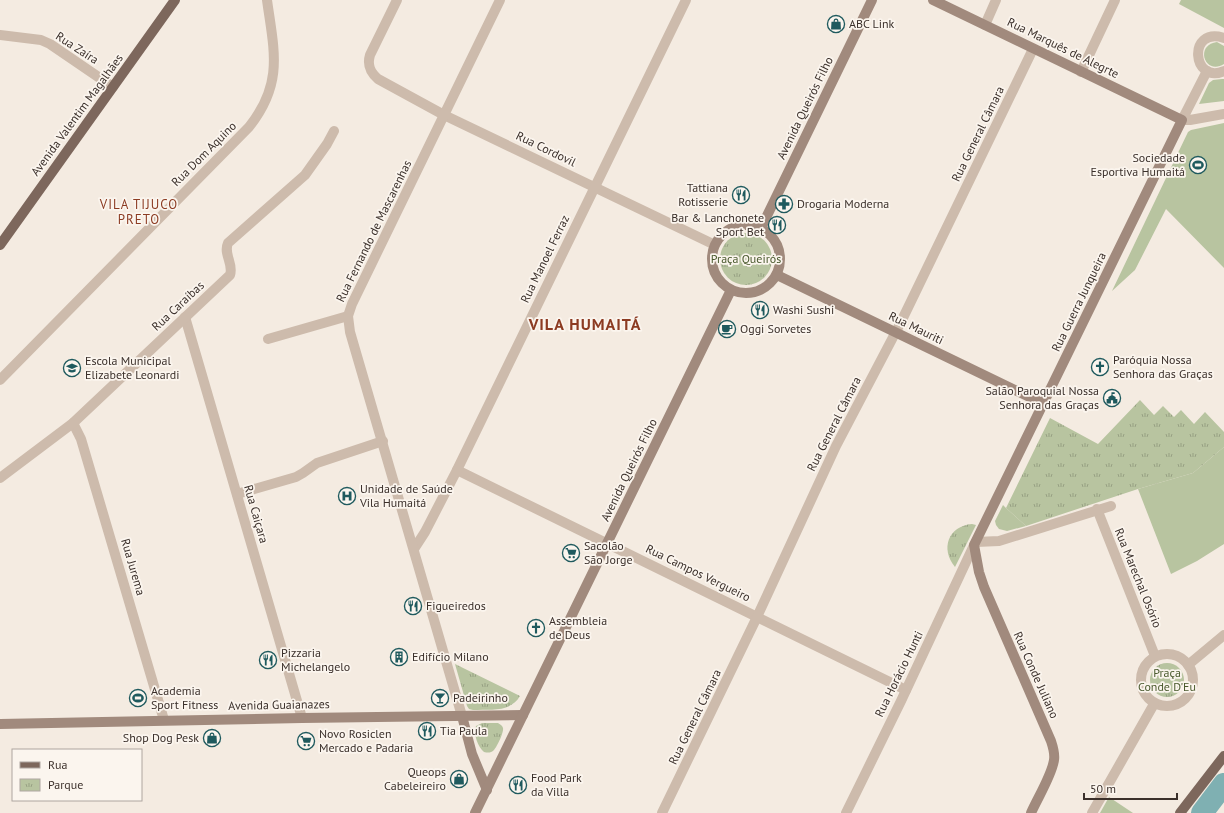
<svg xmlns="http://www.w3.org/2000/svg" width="1224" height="813" viewBox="0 0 1224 813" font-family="'PT Sans',sans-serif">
<defs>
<pattern id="park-tufts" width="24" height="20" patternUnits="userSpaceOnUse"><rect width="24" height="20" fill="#b8c4a0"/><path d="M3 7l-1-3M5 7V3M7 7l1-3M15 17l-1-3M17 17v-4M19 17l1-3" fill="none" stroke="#97a083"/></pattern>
</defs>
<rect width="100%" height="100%" fill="#f4ebe1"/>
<g fill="#b8c4a0">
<polygon points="1181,0 1224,0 1224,28 1179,4"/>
<path d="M1217 42 1224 46V64C1205 76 1194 45 1217 42Z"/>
<polygon points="1222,79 1224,79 1224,101 1199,104 1209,83 1213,80"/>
<polygon points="1224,123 1224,268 1166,209 1135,270 1112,291 1188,132 1191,130"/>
<polygon points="1224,447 1224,544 1197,561 1171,574 1138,489 1193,473"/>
<polygon points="1003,505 1006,508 1026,526 1007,531 999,529 996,525 995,521"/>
<polygon points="1109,797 1133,813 1100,813"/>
</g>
<g fill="url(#park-tufts)">
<circle cx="746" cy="259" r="26"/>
<polygon points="1140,400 1154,415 1163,406 1174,417 1181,410 1194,424 1205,412 1224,432 1224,447 1193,473 1138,489 1026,526 1006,508 1050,418 1098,444"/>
<path d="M972 524 976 525 955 567C940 549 948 526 972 524Z"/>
<circle cx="1167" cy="680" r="17"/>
<path d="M455 664 520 696C510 713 490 709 473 710L469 709 467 706Z"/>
<path d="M482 723H498C501 725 502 725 503 728 504 732 497 747 494 750 491 753 488 753 484 752 478 747 473 734 476 726Z"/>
</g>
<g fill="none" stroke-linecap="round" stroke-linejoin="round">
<polyline stroke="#7fb0b2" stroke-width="22" points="1202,813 1224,784"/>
<g stroke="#cdbbac" stroke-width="10">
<path d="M397 0 370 55C367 65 370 72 378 79L444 115 715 245"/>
<polyline points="985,25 996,0"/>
<polyline points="0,35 41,40 50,44 113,87"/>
<path d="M1224 38C1187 26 1192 85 1224 71"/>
<polyline points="1207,71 1182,120 1190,120 1224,114"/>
<polyline points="1081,72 1115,0"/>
<polyline points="185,317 302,718"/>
<polyline points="268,339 348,316"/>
<path d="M0 380 249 127C284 83 274 51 267 0"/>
<polyline points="73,423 81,439 164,720"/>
<polyline points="457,470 906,690"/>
<path d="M0 478 73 423 230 275C234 264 223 254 228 243L305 175 327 144 334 131"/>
<polyline points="237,494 296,477 303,473 317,463 383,441"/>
<polyline points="1097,509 1155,656"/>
<polyline points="976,542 999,541 1111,506"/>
<polyline points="414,549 425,532 457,470 686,0"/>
<circle cx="1167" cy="680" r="26"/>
<polyline points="1188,665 1224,635"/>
<polyline points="462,716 350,332 348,316 352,304 500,0"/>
<polyline points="662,813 757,617 836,446 901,322 1033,49"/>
<polyline points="846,813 901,701 974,545"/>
<polyline points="1092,813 1154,704"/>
</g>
<g stroke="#a18a7d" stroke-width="10">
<path d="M933 0 1182 120 974 545 979 572 984 587 1051 741C1053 747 1055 754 1054 760 1052 775 1037 799 1031 813"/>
<circle cx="746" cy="259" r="34"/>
<polyline points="761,228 872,0"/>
<polyline points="777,275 1044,404"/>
<polyline points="462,716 472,754 487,790"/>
<polyline points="0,724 302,718 523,715"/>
<polyline points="475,813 731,290"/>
</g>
<g stroke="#7d675c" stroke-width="10">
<polyline points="0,245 175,0"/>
<polyline points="1180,813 1224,756"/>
</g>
</g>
<defs>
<g id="shop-ring" transform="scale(0.9)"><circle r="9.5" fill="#fbf5ee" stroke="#1f5a5e" stroke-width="1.5"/><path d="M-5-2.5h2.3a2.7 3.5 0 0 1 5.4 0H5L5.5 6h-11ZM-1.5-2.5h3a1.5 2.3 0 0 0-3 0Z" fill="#1f5a5e"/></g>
<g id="stadium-ring" transform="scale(0.9)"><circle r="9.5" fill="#fbf5ee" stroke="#1f5a5e" stroke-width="1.5"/><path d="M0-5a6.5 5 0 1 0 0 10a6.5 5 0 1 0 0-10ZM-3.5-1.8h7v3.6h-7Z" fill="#1f5a5e"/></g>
<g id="restaurant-ring" transform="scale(0.9)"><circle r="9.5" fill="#fbf5ee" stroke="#1f5a5e" stroke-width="1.5"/><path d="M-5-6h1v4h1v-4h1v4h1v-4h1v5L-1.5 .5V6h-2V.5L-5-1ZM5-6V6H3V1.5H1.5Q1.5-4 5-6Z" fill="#1f5a5e"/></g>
<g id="pharmacy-ring" transform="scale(0.9)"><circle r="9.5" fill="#fbf5ee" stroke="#1f5a5e" stroke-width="1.5"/><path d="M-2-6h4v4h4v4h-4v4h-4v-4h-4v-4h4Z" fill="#1f5a5e"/></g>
<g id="cafe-ring" transform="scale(0.9)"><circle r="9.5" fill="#fbf5ee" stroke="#1f5a5e" stroke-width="1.5"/><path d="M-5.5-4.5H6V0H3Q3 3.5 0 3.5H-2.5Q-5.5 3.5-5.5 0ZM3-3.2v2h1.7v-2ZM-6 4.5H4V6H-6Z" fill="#1f5a5e"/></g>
<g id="church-ring" transform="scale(0.9)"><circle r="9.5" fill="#fbf5ee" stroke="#1f5a5e" stroke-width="1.5"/><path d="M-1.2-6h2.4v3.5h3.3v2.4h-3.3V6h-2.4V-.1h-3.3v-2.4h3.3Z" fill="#1f5a5e"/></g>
<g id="school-ring" transform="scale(0.9)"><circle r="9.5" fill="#fbf5ee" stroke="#1f5a5e" stroke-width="1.5"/><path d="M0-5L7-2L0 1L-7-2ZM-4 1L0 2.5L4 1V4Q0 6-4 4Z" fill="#1f5a5e"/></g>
<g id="civic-ring" transform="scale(0.9)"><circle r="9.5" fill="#fbf5ee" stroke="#1f5a5e" stroke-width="1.5"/><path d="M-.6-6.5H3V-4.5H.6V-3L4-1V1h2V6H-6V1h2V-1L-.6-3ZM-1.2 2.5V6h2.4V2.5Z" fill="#1f5a5e"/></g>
<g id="hospital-ring" transform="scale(0.9)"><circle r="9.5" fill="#fbf5ee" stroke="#1f5a5e" stroke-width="1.5"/><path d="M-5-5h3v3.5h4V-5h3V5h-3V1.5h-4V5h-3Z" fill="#1f5a5e"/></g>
<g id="supermarket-ring" transform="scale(0.9)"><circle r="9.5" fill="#fbf5ee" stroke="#1f5a5e" stroke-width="1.5"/><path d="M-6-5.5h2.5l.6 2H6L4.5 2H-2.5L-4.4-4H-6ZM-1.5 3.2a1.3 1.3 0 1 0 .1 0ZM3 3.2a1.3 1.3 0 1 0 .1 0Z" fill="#1f5a5e"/></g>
<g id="building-ring" transform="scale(0.9)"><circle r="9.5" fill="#fbf5ee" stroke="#1f5a5e" stroke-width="1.5"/><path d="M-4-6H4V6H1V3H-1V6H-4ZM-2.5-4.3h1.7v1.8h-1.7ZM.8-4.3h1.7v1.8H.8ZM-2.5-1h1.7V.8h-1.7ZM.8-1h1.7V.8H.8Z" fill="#1f5a5e"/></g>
<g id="bar-ring" transform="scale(0.9)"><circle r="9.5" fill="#fbf5ee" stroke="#1f5a5e" stroke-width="1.5"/><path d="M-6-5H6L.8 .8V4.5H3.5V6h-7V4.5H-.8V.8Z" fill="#1f5a5e"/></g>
</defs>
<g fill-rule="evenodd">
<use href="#shop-ring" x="836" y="24"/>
<use href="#stadium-ring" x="1198" y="165"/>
<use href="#restaurant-ring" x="741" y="195"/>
<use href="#pharmacy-ring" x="784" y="204"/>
<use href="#restaurant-ring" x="777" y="225"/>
<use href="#restaurant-ring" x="760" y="310"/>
<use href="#cafe-ring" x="727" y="329"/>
<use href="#church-ring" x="1100" y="367"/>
<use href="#school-ring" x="72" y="368"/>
<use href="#civic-ring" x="1112" y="398"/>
<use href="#hospital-ring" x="347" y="496"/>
<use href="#supermarket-ring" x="571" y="553"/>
<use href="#restaurant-ring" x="413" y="606"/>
<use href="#church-ring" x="536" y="628"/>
<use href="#building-ring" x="399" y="657"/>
<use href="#restaurant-ring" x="268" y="660"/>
<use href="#stadium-ring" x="138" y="698"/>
<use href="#bar-ring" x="440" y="698"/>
<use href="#restaurant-ring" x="427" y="731"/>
<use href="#shop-ring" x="212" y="738"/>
<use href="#supermarket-ring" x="306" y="741"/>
<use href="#shop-ring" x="459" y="779"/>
<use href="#restaurant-ring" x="518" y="785"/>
</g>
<g text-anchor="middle" stroke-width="3.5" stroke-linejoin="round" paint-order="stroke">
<g font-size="12" fill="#3b302b" stroke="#fbf5ee" text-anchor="start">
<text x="849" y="28">ABC Link</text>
<text x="1185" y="162" text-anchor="end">Sociedade<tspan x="1185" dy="14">Esportiva Humaitá</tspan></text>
<text x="728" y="192" text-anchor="end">Tattiana<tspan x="728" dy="14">Rotisserie</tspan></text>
<text x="797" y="208">Drogaria Moderna</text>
<text x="764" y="222" text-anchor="end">Bar &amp; Lanchonete<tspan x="764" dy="14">Sport Bet</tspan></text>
<text x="773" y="314">Washi Sushi</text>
<text x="740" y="333">Oggi Sorvetes</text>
<text x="1113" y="364">Paróquia Nossa<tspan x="1113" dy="14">Senhora das Graças</tspan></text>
<text x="85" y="365">Escola Municipal<tspan x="85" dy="14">Elizabete Leonardi</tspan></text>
<text x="1099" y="395" text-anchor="end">Salão Paroquial Nossa<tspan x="1099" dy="14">Senhora das Graças</tspan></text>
<text x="360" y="493">Unidade de Saúde<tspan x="360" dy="14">Vila Humaitá</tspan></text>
<text x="584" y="550">Sacolão<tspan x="584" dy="14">São Jorge</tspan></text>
<text x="426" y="610">Figueiredos</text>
<text x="549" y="625">Assembleia<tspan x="549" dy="14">de Deus</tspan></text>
<text x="281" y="657">Pizzaria<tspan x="281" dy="14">Michelangelo</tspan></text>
<text x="412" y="661">Edifício Milano</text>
<text x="151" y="695">Academia<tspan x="151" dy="14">Sport Fitness</tspan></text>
<text x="453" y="702">Padeirinho</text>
<text x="440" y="735">Tia Paula</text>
<text x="319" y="738">Novo Rosiclen<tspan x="319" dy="14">Mercado e Padaria</tspan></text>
<text x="199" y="742" text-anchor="end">Shop Dog Pesk</text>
<text x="446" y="776" text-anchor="end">Queops<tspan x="446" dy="14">Cabeleireiro</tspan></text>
<text x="531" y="782">Food Park<tspan x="531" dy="14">da Villa</tspan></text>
</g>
<g font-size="12" fill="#3b302b" stroke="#fbf5ee">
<text transform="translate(77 48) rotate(33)" y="4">Rua Zaíra</text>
<text transform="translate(1063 48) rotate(26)" y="4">Rua Marquês de Alegrte</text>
<text transform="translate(805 108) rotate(-64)" y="4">Avenida Queirós Filho</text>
<text transform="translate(77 115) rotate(-54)" y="4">Avenida Valentim Magalhães</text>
<text transform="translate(978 134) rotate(-64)" y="4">Rua General Câmara</text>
<text transform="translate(546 149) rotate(26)" y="4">Rua Cordovil</text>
<text transform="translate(204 154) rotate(-45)" y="4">Rua Dom Aquino</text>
<text transform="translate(374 231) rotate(-64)" y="4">Rua Fernando de Mascarenhas</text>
<text transform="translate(545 259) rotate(-64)" y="4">Rua Manoel Ferraz</text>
<text transform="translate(1079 302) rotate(-64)" y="4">Rua Guerra Junqueira</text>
<text transform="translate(178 306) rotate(-43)" y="4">Rua Caraíbas</text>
<text transform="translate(916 328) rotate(26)" y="4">Rua Mauriti</text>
<text transform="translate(834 424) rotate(-63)" y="4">Rua General Câmara</text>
<text transform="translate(629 470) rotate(-64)" y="4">Avenida Queirós Filho</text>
<text transform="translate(256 514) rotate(74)" y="4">Rua Caiçara</text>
<text transform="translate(133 567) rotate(74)" y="4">Rua Jurema</text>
<text transform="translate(698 573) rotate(26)" y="4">Rua Campos Vergueiro</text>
<text transform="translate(1138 578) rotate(68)" y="4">Rua Marechal Osório</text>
<text transform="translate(899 674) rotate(-64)" y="4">Rua Horácio Hunti</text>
<text transform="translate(1036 675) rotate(66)" y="4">Rua Conde Juliano</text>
<text transform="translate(279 705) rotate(-1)" y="4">Avenida Guaianazes</text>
<text transform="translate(695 717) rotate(-64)" y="4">Rua General Câmara</text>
</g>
<g font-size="12" fill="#4a5a2e" stroke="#fbf5ee">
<text x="746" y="263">Praça Queirós</text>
<text x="1167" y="677">Praça<tspan x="1167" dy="14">Conde D'Eu</tspan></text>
</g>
<g font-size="13" letter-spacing="1" fill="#8c3b22" stroke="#fbf5ee">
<text x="139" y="209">VILA TIJUCO<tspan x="139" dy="15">PRETO</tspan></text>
</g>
<g font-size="16" font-weight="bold" letter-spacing="1" fill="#8c3b22" stroke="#fbf5ee">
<text x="585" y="330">VILA HUMAITÁ</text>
</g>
</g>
<rect x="12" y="749" width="130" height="52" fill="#fbf5ee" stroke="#aea6a0"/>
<rect x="20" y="762" width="20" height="6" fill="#7d675c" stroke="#aea6a0"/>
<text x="48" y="769" font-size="12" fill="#3b302b">Rua</text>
<rect x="20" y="779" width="20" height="12" fill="url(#park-tufts)" stroke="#aea6a0"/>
<text x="48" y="789" font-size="12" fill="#3b302b">Parque</text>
<path d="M1084 793v6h93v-6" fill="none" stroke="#3b302b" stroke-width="2"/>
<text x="1090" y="793" font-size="12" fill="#3b302b" stroke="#fbf5ee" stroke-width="3" paint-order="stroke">50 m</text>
</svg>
